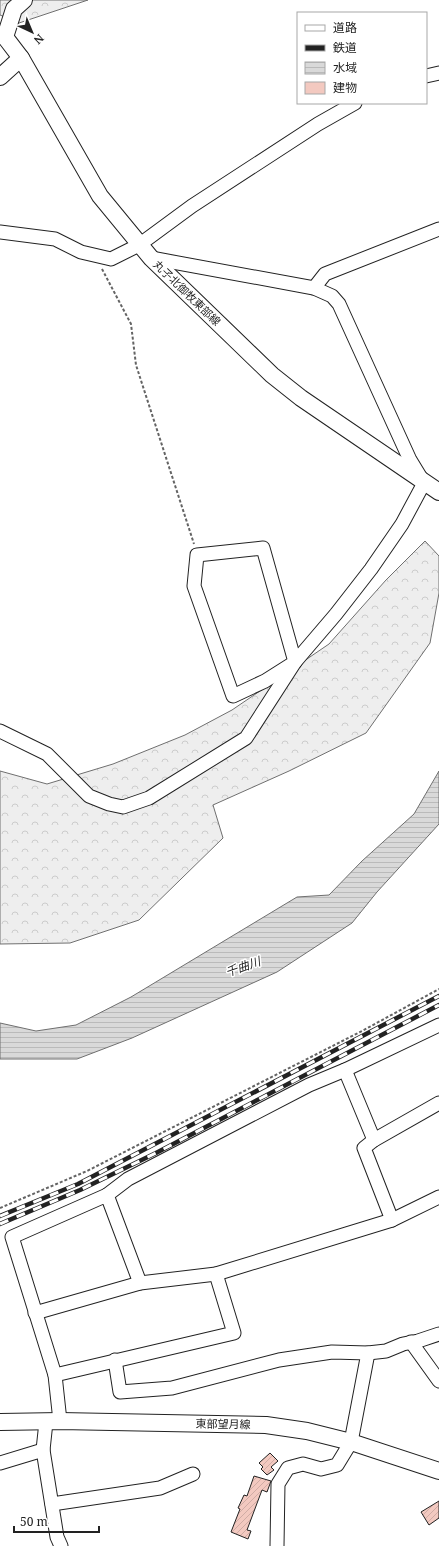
<svg xmlns="http://www.w3.org/2000/svg" width="439" height="1546" viewBox="0 0 439 1546" font-family="'Noto Serif','Noto Sans JP',serif">
<defs>
<pattern id="forest-crowns" width="20" height="18" patternUnits="userSpaceOnUse"><rect width="20" height="18" fill="#eee"/><path d="M2 6a3 3 0 1 1 6 0M12 15a3 3 0 1 1 6 0" fill="none" stroke="#ccc"/></pattern>
<pattern id="water-rules" width="6" height="5" patternUnits="userSpaceOnUse"><rect width="6" height="5" fill="#d9d9d9"/><path d="M0 2.5h6" fill="none" stroke="#bababa"/></pattern>
<pattern id="building-hatch" width="6" height="6" patternUnits="userSpaceOnUse"><rect width="6" height="6" fill="#f3c9c0"/><path d="M-1 1l2-2M0 6l6-6M5 7l2-2" fill="none" stroke="#d0aca5"/></pattern>
</defs>
<rect width="100%" height="100%" fill="#fff"/>
<g fill="url(#forest-crowns)" stroke="#6f6f6f">
<polygon points="0,0 88,0 19,23 0,15"/>
<polygon points="425,541 439,556 439,593 430,643 366,733 289,771 213,805 223,838 139,920 70,943 0,944 0,771 47,784 113,764 185,735 232,710 329,644 386,580"/>
</g>
<polygon fill="url(#water-rules)" stroke="#6f6f6f" points="439,771 439,824 377,892 352,923 277,972 132,1038 77,1059 0,1059 0,1023 36,1031 76,1025 131,997 297,897 329,895 362,861 414,814"/>
<g fill="url(#building-hatch)" stroke="#222">
<polygon points="270,1453 278,1461 271,1467 274,1470 267,1475 261,1469 263,1467 259,1463"/>
<polygon points="254,1476 271,1481 267,1492 262,1490 247,1530 251,1531 248,1539 231,1532 240,1509 238,1508 244,1495 247,1496"/>
<polygon points="439,1501 439,1518 429,1525 421,1512"/>
</g>
<g fill="none" stroke-linecap="round" stroke-linejoin="round">
<g stroke="#222" stroke-width="15">
<g id="minor">
<polyline points="426,76 439,73"/>
<polyline points="0,232 55,239 81,252 111,259 139,245 192,206 318,124 355,103"/>
<polyline points="314,288 325,274 439,229"/>
<polygon points="263,548 295,662 265,681 233,696 194,586 197,555"/>
<polyline points="0,731 47,754 89,796 109,804 123,807 149,798 246,738 295,662 336,614 371,569 402,524 424,483 410,460 339,304 332,296 314,288 151,258"/>
<polyline points="345,1070 374,1140"/>
<polyline points="107,1195 128,1179 309,1085 345,1070 439,1025"/>
<polyline points="392,1220 364,1148 374,1140 439,1103"/>
<polyline points="35,1313 140,1283 216,1274 392,1220 439,1197"/>
<polyline points="411,1342 439,1381"/>
<polyline points="115,1360 120,1392 172,1388 279,1360 332,1352 368,1353 386,1351 403,1344 418,1341 439,1334"/>
<polyline points="55,1375 234,1333 216,1274"/>
<polyline points="60,1421 55,1375 12,1237 107,1195 140,1283"/>
<polyline points="46,1422 43,1450 57,1537 61,1546"/>
<polyline points="0,1463 43,1450"/>
<polyline points="52,1504 160,1488 193,1474"/>
<polyline points="277,1546 278,1484 288,1468 303,1464 321,1469 337,1465 351,1442 368,1353"/>
</g>
</g>
<g stroke="#222" stroke-width="18">
<g id="major">
<polyline points="0,35 5,37 21,58 100,196 151,258 272,375 301,398 439,492"/>
<polyline points="5,37 14,9 24,0"/>
<polyline points="0,77 21,58"/>
<polyline points="0,1422 60,1421 266,1425 307,1431 351,1442 439,1471"/>
</g>
</g>
<g stroke="#646464" stroke-width="2" stroke-dasharray="3 2" stroke-linecap="butt">
<polyline points="102,269 131,324 136,365 194,544"/>
<polyline points="0,1208 87,1171 362,1031 439,989"/>
</g>
<use href="#minor" stroke="#fff" stroke-width="13"/>
<use href="#major" stroke="#fff" stroke-width="16"/>
<g stroke="#222" stroke-width="4.5">
<g id="rail">
<polyline points="0,1216 78,1184 439,996"/>
<polyline points="0,1224 80,1190 156,1153 439,1005"/>
</g>
</g>
<use href="#rail" stroke="#fff" stroke-width="3" stroke-dasharray="9" stroke-linecap="butt"/>
</g>
<g text-anchor="middle" stroke-width="3" stroke-linejoin="round" paint-order="stroke">
<g font-size="11" fill="#222" stroke="#fff">
<text transform="translate(187 293) rotate(44)" y="4">丸子北御牧東部線</text>
<text transform="translate(223 1424) rotate(1)" y="4">東部望月線</text>
</g>
<g font-size="12" font-style="italic" fill="#222" stroke="#fff">
<text transform="translate(243 967) rotate(-19)" y="4">千曲川</text>
</g>
</g>
<rect x="297" y="12" width="130" height="92" fill="#ffffff" stroke="#a7a7a7"/>
<rect x="305" y="25" width="20" height="6" fill="#ffffff" stroke="#a7a7a7"/>
<text x="333" y="32" font-size="12" fill="#222222">道路</text>
<rect x="305" y="45" width="20" height="6" fill="#222222" stroke="#a7a7a7"/>
<text x="333" y="52" font-size="12" fill="#222222">鉄道</text>
<rect x="305" y="62" width="20" height="12" fill="url(#water-rules)" stroke="#a7a7a7"/>
<text x="333" y="72" font-size="12" fill="#222222">水域</text>
<rect x="305" y="82" width="20" height="12" fill="#f3c9c0" stroke="#a7a7a7"/>
<text x="333" y="92" font-size="12" fill="#222222">建物</text>
<g transform="translate(32 32) rotate(136)" stroke="#ffffff" stroke-width="3" paint-order="stroke">
<path d="M0-3L7 15L0 10L-7 15Z" fill="#222222"/>
<text y="-6" font-size="11" font-weight="bold" text-anchor="middle" fill="#222222">N</text>
</g>
<path d="M14 1526v6h85v-6" fill="none" stroke="#222222" stroke-width="2"/>
<text x="20" y="1526" font-size="12" fill="#222222" stroke="#ffffff" stroke-width="3" paint-order="stroke">50 m</text>
</svg>
